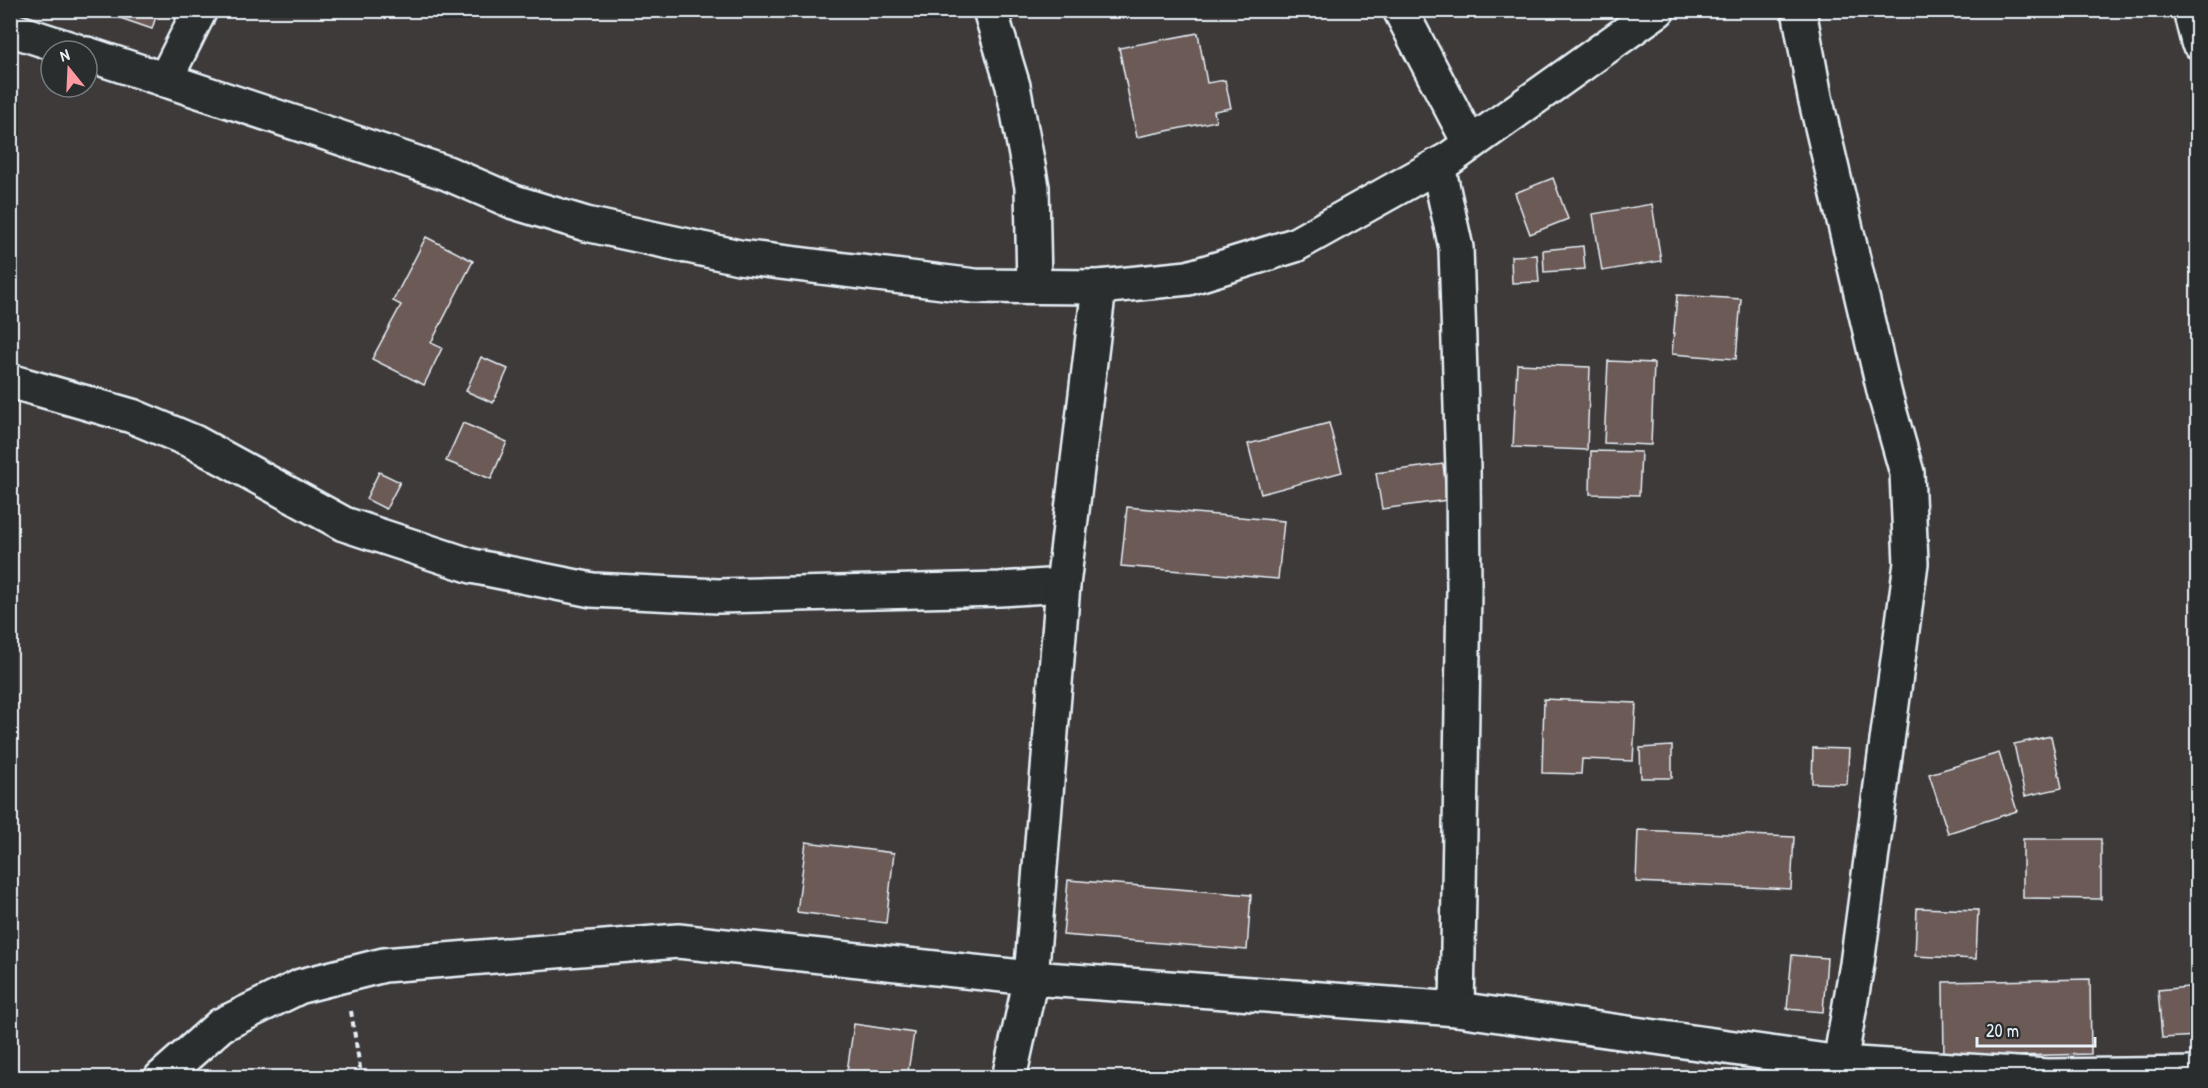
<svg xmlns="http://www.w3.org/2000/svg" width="2208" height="1088" viewBox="0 0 2208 1088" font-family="'Patrick Hand',sans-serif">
<rect width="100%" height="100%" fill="#3e3a3a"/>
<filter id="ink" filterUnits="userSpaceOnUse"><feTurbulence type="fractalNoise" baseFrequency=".0167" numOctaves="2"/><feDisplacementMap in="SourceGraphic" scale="12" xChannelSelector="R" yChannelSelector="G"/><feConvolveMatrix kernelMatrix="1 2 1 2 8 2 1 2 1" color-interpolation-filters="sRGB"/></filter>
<g filter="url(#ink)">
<g fill="#6c5a57" stroke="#e8f1f8" stroke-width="1.5">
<polygon points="97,10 158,10 152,29"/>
<polygon points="1198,33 1207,83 1225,80 1231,108 1214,111 1216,121 1137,137 1119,48"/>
<polygon points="1553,178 1568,219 1530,234 1515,193"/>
<polygon points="1652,204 1661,261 1602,271 1593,214"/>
<polygon points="426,237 473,261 431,343 442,348 424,385 372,359 401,305 393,301"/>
<polygon points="1583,246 1585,269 1544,272 1543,250"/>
<polygon points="1537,255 1539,282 1512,283 1511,256"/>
<polygon points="1677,295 1741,299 1736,359 1672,354"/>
<polygon points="481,357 508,369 493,403 466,391"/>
<polygon points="1608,361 1654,363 1651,445 1604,443"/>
<polygon points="1517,364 1590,367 1587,450 1513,447"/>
<polygon points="463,423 507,442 491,479 446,461"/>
<polygon points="1329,423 1342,472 1261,494 1248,444"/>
<polygon points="1591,451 1641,452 1639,495 1590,494"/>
<polygon points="1443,464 1447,500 1382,509 1376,473"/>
<polygon points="379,472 400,482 386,509 366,499"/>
<polygon points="1127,507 1284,521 1278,579 1121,566"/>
<polygon points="1544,699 1636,703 1633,761 1582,759 1581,774 1542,773"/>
<polygon points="2051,736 2062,788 2025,796 2014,744"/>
<polygon points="1672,746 1672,778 1641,778 1640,748"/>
<polygon points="1813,748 1849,749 1847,784 1812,783"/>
<polygon points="1999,753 2017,811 1948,833 1929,774"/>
<polygon points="1638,830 1794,837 1791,889 1636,882"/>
<polygon points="2023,839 2101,839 2101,899 2023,898"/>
<polygon points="806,842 894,853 886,923 797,912"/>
<polygon points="1068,880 1251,895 1247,950 1063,935"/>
<polygon points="1917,908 1978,910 1976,959 1915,956"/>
<polygon points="1792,955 1827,958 1823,1012 1787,1009"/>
<polygon points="2090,979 2091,1054 1944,1058 1943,982"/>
<polygon points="2198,986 2198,1036 2162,1038 2158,990"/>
<polygon points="854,1024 914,1033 907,1078 846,1078"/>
</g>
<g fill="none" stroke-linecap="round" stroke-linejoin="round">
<g stroke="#e8f1f8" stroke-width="38">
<g id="minor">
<polyline points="990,10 1013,86 1032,187 1034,286"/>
<polyline points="1400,10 1470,144"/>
<polyline points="1799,10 1815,97 1885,395 1907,473 1911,563 1857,964 1840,1063 1840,1078"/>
<polyline points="2190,10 2198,42"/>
<polyline points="10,29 77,51"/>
<polyline points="87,54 447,173 514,202 586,224 739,257 975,286 1099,287 1188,278 1295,245 1449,159 1658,10"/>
<polyline points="165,80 200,10"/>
<polyline points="1438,166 1456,248 1463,469 1464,590 1457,1009"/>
<polyline points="10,381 132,416 194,442 344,524 472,566 592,590 718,596 1000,589 1063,585"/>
<polyline points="161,1078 221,1025 301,986 384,965 678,941 1031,978 1457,1009 1840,1063 2048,1076 2198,1074"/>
<polyline points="1009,1078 1031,978 1063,585 1099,287"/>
</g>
</g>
<polyline stroke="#e8f1f8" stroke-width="4" stroke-dasharray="6 4.5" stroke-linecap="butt" points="351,1011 360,1068 356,1078"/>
<use href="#minor" stroke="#2a2d2e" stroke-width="33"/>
</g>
</g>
<rect width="2208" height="1088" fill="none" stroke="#2a2d2e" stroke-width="36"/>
<rect x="18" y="18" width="2172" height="1052" fill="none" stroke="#e8f1f8" stroke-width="2" filter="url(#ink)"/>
<g transform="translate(69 69) rotate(342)"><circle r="28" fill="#2a2d2e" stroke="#767b7f" stroke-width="1.5"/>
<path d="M0-4.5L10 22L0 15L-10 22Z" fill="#ff9aa2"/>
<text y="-9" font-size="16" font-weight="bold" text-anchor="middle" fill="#e8f1f8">N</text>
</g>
<path d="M1977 1037v9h118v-9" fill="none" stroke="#e8f1f8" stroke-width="3"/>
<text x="1986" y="1037" font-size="18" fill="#e8f1f8" stroke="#2a2d2e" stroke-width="4.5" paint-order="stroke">20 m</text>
</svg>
